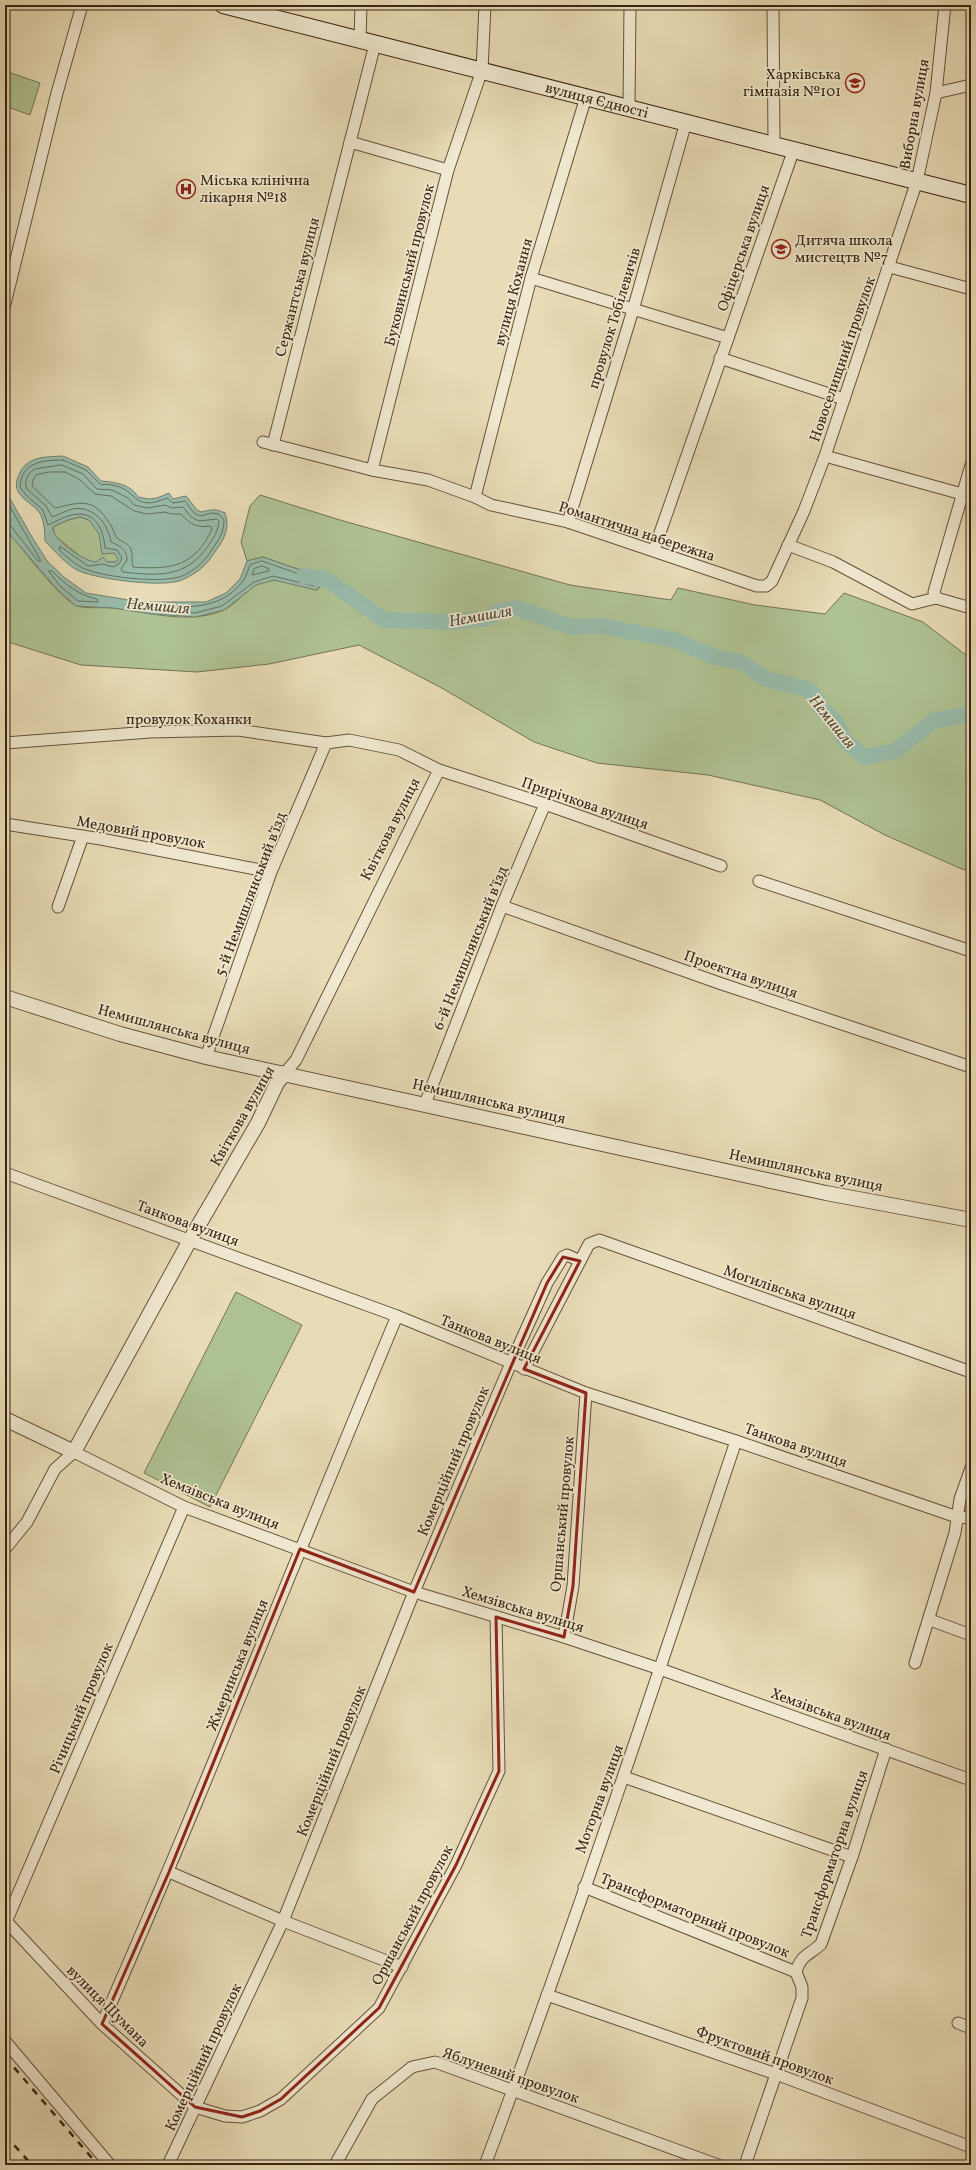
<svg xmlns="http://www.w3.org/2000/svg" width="976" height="2170" viewBox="0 0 976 2170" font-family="Vollkorn,serif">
<rect width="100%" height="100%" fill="#e8dcb6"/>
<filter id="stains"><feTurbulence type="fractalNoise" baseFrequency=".005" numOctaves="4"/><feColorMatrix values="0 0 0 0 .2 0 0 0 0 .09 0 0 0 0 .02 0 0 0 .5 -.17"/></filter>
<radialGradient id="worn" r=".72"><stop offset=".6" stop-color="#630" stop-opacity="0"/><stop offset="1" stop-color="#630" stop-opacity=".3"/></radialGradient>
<g fill="#afc293" stroke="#747352">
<polygon points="5,71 40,83 30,115 5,106"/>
<path d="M260 495 340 520 570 585 671 600 678 588 755 605 825 614 844 593 923 622 971 659V868L964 870 885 835 820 800 708 775 597 763 534 742 440 687 359 645 269 664 197 672 81 665 5 641V525C14 540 62 601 77 606 88 609 102 607 113 608 148 612 190 625 224 610 236 604 244 592 255 585 273 574 298 586 317 590L326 579 263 557 247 561 241 542 250 506Z"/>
<polygon points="80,517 89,520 93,523 110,552 117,554 118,559 116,562 90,562 85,560 55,536 53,527 68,520"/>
<polygon points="236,1292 302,1325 210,1507 144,1473"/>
</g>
<g fill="#98bcab" stroke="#727f6e" fill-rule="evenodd">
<path d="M63 456 88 467 101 481C114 482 131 484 138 497L149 499 157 498 169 493 173 499 186 496 197 510 201 512C211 510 215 508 225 513 230 527 225 538 217 549 207 564 201 571 184 579 166 589 98 579 79 571 66 565 55 551 45 541 45 533 44 518 39 512 33 504 24 501 19 493 15 487 16 481 19 475 26 456 45 457 63 456ZM80 517 89 520 99 534 102 554 114 553 118 559 116 562H107L103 557 96 562C85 562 51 539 53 527L68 520Z"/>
<polygon points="5,490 32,537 47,561 65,578 86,593 141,602 206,602 226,593 240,579 247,561 263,557 326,579 316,590 274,580 256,585 224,610 195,617 152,614 114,608 76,606 57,589 11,536 5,525"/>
</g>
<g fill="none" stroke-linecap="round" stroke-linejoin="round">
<g stroke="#68705e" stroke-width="1">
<path d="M63 460 86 470 100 484C104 485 108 484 112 485 139 489 131 513 167 498L173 503 185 501 194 513 200 516 212 513 219 514 224 520C224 533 218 541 211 551 204 562 194 571 182 576 163 584 96 577 79 566 73 562 66 556 60 551L59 547H61L88 566 103 564 113 567 119 564 122 558 117 550 105 548C103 526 93 508 68 516 61 518 55 522 48 525L43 510 27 496 20 487C21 462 43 460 63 460Z"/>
<path d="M62 465 83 474 97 489 112 490 128 498 134 505 147 508 165 505 172 508 183 507 191 517 199 521 217 519 219 521C218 531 214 538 208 546 186 578 158 576 123 572L121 569 127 560C127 549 120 546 111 542 108 523 93 505 72 509 65 511 58 515 52 517L46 506 27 489C23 481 28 473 35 469Z"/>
<path d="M49 472H65L79 479 95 494 111 496 134 511 148 514 165 512 172 514H181C190 524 196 528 210 526L212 529C195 566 172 570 133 567 131 562 133 555 131 549 127 542 121 542 117 538 114 535 113 527 110 524 93 497 82 502 55 508L32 486 33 480 36 475Z"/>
<polyline points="5,498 41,561 38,561 10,525 5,524"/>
<path d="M262 561 316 580 318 583 314 586 273 576 254 582 222 606 195 613 148 609 150 606C183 607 220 612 243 581 246 577 248 570 250 565Z"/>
<polygon points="262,566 269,569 269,571 252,575 254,569"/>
<path d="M49 571H52C65 584 78 595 97 599L98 602 78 601 60 586Z"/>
</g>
<polyline stroke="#98bcab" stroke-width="16" points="304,576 326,579 384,620 454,622 488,618 497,612 517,608 571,627 601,626 675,640 714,657 741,662 766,679 804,688 812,692 821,708 836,722 844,740 864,757 895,751 935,720 971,714"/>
<g stroke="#64523b" stroke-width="13">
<g id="minor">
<polyline points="773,5 774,144"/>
<polyline points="360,40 361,5"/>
<polyline points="936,93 971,85"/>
<polyline points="629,108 630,5"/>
<polyline points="350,142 448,170"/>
<polyline points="890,267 971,289"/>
<polyline points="531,278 728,338"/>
<polyline points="5,304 57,93 82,5"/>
<polyline points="720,358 844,399"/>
<polyline points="263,442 372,470 428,480 475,497 491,505 568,522 757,586 766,586 772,581 804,511 825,456 917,181 936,93 945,5"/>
<polyline points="273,445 375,44"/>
<polyline points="825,456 962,494"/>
<polyline points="372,470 448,170 482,70 485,5"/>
<polyline points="475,497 531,278 586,97"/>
<polyline points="568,522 633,310 686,122"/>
<polyline points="788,545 833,562 912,604 936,598 971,608"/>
<polyline points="654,550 794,149"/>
<polyline points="936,598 934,592 971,465"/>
<polyline points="5,743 150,732 238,730 326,743 349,740 399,750 439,770 545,804 721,866"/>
<polyline points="5,824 101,839 271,872"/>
<polyline points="759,881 971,951"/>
<polyline points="502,906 719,983 971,1067"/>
<polyline points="58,907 83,836"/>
<polyline points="206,1057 271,872 326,743"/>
<polyline points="285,1073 296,1060 439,770"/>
<polyline points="425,1104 502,906 545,804"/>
<polyline points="5,1173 397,1316 586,1393 736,1441 957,1517 971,1518"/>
<polyline points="524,1369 589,1244 599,1240 971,1372"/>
<polyline points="5,1549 27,1522 55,1469 74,1452 184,1507 414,1592 564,1637 660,1669 971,1780"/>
<polyline points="930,1620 971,1635"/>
<polyline points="564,1637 573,1586 586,1393"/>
<polyline points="915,1663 955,1533 960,1499 971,1468"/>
<polyline points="624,1777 852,1857"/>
<polyline points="169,1872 283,1921 402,1967"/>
<polyline points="584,1887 796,1972"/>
<polyline points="5,1920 102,2024 195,2107 225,2116 242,2117 260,2111 281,2099 379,2008 456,1865 499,1771 496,1617"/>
<polyline points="6,1922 184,1507"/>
<polyline points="547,1995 776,2074 971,2147"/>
<polyline points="958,2023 971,2028"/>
<path d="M102 2024C205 1790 298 1552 397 1316"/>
<polyline points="5,2041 110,2165"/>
<polyline points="168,2165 283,1921 414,1592 511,1363 547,1283 563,1257 567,1255 580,1261"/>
<polyline points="335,2165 372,2099 412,2067 435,2062 718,2165"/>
<path d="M485 2165C575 1926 655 1683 736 1441"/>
<path d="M745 2165 802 1998V1987L796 1972C801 1954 810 1955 821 1944L852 1857 886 1749"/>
</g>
</g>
<g stroke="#64523b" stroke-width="16">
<g id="tertiary">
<polyline points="5,997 120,1034 206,1057 826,1193 971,1220"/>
<polyline points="5,1419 74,1452 190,1240 258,1123 277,1083 285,1073"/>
</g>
</g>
<g stroke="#382412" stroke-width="18">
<g id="secondary">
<path id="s1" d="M223 5 971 195"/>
</g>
</g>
<use href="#minor" stroke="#f0e8d0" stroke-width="11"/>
<use href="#tertiary" stroke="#f0e8d0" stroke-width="14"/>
<use href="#secondary" stroke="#f0e8d0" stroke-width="16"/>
<g stroke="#382412" stroke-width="2.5" stroke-dasharray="7 7" stroke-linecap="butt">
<polyline points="5,2057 98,2165"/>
<polyline points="5,2135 32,2165"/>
</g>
</g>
<path fill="none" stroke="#8f2418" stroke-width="3" stroke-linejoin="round" d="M563 1257 580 1261 524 1369 586 1393 573 1586 564 1637 496 1617 499 1771 456 1865 379 2008 281 2099 260 2111 242 2117 195 2107 102 2024 169 1872 300 1549 414 1592 547 1283Z"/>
<defs>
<g id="school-ring" transform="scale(1)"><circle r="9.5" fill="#f0e8d0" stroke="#8f2418" stroke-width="1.5"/><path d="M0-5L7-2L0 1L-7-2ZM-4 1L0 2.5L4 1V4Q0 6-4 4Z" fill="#8f2418"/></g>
<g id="hospital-ring" transform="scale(1)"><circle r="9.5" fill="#f0e8d0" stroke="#8f2418" stroke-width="1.5"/><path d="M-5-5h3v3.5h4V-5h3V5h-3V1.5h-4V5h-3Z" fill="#8f2418"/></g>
</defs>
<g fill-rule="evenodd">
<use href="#school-ring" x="855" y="83"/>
<use href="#hospital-ring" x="186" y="189"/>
<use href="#school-ring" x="781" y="249"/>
</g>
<g text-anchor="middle" stroke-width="3.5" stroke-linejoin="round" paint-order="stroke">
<g font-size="15" fill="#382412" stroke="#f0e8d0" text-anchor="start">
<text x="841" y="79" text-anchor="end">Харківська<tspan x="841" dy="17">гімназія №101</tspan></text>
<text x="200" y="185">Міська клінічна<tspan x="200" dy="17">лікарня №18</tspan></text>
<text x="795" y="245">Дитяча школа<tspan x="795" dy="17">мистецтв №7</tspan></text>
</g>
<g font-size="15" fill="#382412" stroke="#f0e8d0">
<text dy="5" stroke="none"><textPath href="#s1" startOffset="386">вулиця Єдності</textPath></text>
<text transform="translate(914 114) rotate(-80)" y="5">Виборна вулиця</text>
<text transform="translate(743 248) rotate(-71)" y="5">Офіцерська вулиця</text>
<text transform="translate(409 265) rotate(-76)" y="5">Буковинський провулок</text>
<text transform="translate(297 287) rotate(-76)" y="5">Сержантська вулиця</text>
<text transform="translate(513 292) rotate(-75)" y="5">вулиця Кохання</text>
<text transform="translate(614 318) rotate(-73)" y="5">провулок Тобілевичів</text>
<text transform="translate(842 359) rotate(-71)" y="5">Новоселищний провулок</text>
<text transform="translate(637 531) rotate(18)" y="5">Романтична набережна</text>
<text x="189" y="724">провулок Коханки</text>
<text transform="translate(585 803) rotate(19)" y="5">Прирічкова вулиця</text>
<text transform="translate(390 829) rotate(-63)" y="5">Квіткова вулиця</text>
<text transform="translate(141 832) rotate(10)" y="5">Медовий провулок</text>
<text transform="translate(250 894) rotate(-69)" y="5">5-й Немишлянський в’їзд</text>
<text transform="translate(470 948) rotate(-68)" y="5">6-й Немишлянський в’їзд</text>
<text transform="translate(741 974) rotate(19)" y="5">Проектна вулиця</text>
<text transform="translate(174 1029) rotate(15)" y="5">Немишлянська вулиця</text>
<text transform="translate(489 1101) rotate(13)" y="5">Немишлянська вулиця</text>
<text transform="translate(242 1116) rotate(-60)" y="5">Квіткова вулиця</text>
<text transform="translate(806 1170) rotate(12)" y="5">Немишлянська вулиця</text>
<text transform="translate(188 1223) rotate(20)" y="5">Танкова вулиця</text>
<text transform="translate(790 1292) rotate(19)" y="5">Могилівська вулиця</text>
<text transform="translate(491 1339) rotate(22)" y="5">Танкова вулиця</text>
<text transform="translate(796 1445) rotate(19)" y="5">Танкова вулиця</text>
<text transform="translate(453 1461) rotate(-67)" y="5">Комерційний провулок</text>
<text transform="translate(220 1501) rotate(22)" y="5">Хемзівська вулиця</text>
<text transform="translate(562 1514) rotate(-85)" y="5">Оршанський провулок</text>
<text transform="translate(523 1609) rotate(17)" y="5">Хемзівська вулиця</text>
<text transform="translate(237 1665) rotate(-68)" y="5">Жмеринська вулиця</text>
<text transform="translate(81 1708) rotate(-67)" y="5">Річицький провулок</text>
<text transform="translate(831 1714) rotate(20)" y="5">Хемзівська вулиця</text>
<text transform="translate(331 1761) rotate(-68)" y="5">Комерційний провулок</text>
<text transform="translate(599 1799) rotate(-70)" y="5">Моторна вулиця</text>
<text transform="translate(834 1854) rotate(-71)" y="5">Трансформаторна вулиця</text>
<text transform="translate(412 1915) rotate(-62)" y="5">Оршанський провулок</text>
<text transform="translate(695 1915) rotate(22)" y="5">Трансформаторний провулок</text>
<text transform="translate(108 2006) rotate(45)" y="5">вулиця Шумана</text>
<text transform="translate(765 2055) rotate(20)" y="5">Фруктовий провулок</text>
<text transform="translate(203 2057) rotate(-65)" y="5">Комерційний провулок</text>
<text transform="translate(511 2075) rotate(19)" y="5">Яблуневий провулок</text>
</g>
<g font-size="16" font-style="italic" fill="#504a38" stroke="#f0e8d0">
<text transform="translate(158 605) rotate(5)" y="6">Немишля</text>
<text transform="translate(480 615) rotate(-10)" y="6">Немишля</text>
<text transform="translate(833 721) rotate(51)" y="6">Немишля</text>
</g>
</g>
<rect width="976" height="2170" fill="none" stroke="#e8dcb6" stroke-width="20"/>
<rect x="6" y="6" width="964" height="2158" fill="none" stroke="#382412" stroke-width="2"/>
<rect x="10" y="10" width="956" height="2150" fill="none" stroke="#382412"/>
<rect width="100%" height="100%" filter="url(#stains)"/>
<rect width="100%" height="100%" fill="url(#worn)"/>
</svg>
